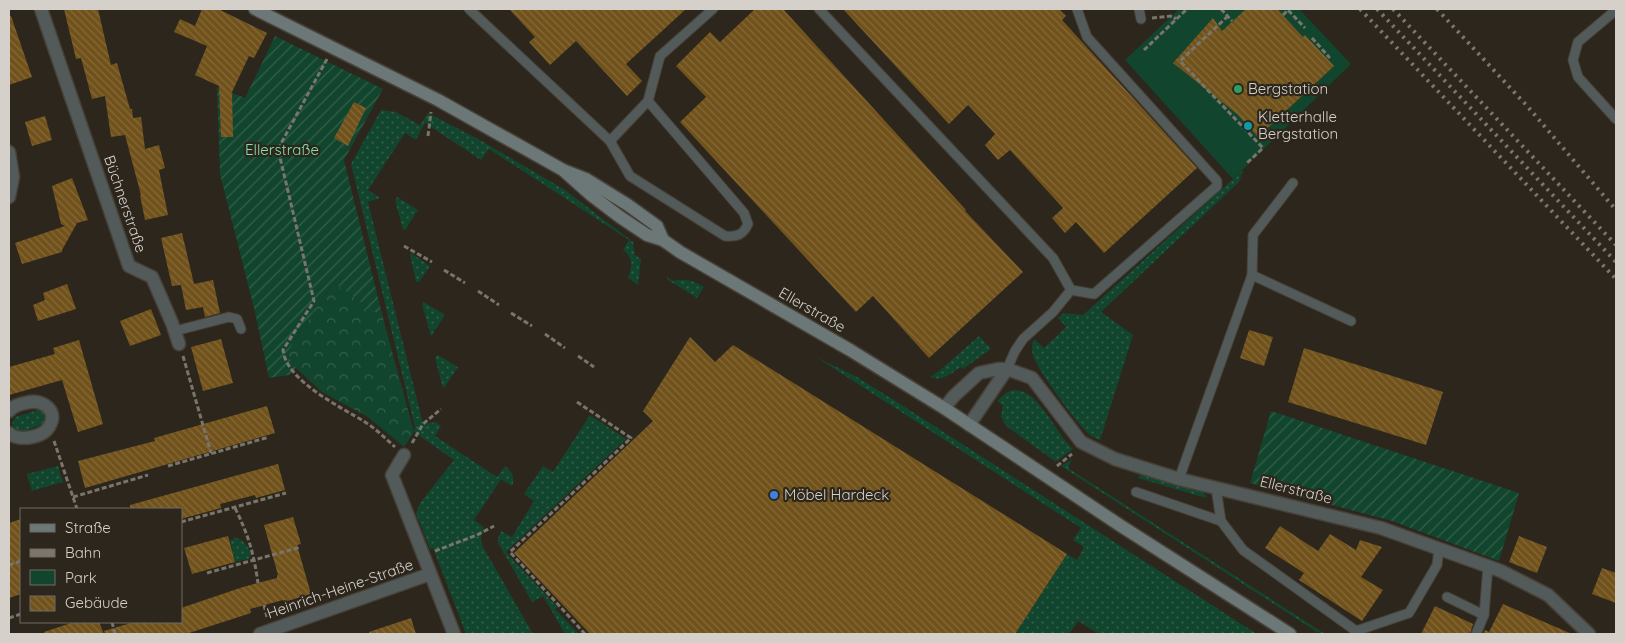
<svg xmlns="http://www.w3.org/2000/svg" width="1625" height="643" viewBox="0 0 1625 643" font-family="Quicksand,sans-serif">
<defs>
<pattern id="grass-dots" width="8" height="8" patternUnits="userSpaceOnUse" patternTransform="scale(1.25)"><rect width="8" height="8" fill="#12452e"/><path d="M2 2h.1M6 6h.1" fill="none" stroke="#345f4b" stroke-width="1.8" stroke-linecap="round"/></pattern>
<pattern id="forest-crowns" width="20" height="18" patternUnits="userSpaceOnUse" patternTransform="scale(1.25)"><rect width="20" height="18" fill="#12452e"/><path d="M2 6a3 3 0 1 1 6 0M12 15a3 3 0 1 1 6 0" fill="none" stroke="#345f4b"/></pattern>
<pattern id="garden-furrows" width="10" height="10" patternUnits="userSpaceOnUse" patternTransform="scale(1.25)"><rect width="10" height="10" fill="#12452e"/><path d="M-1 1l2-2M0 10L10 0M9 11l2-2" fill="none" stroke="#345f4b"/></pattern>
<pattern id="building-back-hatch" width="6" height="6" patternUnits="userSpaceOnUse" patternTransform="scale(1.25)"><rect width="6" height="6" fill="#71521b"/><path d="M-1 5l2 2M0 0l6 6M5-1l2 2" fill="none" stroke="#846a3b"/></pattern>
</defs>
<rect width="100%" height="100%" fill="#2c261c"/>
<g fill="url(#grass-dots)">
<path d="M381 110 396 112 420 125 428 113 480 140 565 190 633 242 635 255 641 259 638 285 628 278C632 267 634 258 623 250L629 240 489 149 481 160 425 123 416 140 405 133 368 190 380 198 368 202 423 424 436 422 441 426 435 436 497 477 505 466C511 471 516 477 512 486L501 479 474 520 484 527 481 538 482 545 533 634H466L433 548 430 549 416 513 420 503 454 460 414 432 415 427 351 164Z"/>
<path d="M1243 170 1239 182 1101 312 1133 335 1100 440C1096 438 1092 437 1089 434 1078 425 1036 368 1033 355 1031 349 1032 345 1034 339L1044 348 1066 327 1058 318 1063 313 1083 315Z"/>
<polygon points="397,197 418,210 405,230 403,230 395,200"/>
<polygon points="411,253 430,266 419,282 416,282 410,255"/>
<path d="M667 277 673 281C684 278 695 281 704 287L697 298 668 280Z"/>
<polygon points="424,302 445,315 431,336 422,305"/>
<path d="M979 336 991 349 963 369 961 367C952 373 942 382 930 377L939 371Z"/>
<polygon points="438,355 458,367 444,388 443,388 435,358"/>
<polygon points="816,357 857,377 897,402 1257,634 1099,634 1078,621 1069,634 1015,634 1067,554 1077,560 1084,547 1073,540 1081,528"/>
<path d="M1015 390C1040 391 1055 433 1073 449L1056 462 1006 426 1001 417 1003 405 997 401 1007 392Z"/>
<path d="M41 409 44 411 47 417 43 424C32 428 17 437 12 424L15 417Z"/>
<polygon points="590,415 626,439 506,552 557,607 555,609 579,634 565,634 543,596 532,602 498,543 498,538 501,531 512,537 534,501 524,494 543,466 553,472"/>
<polygon points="1072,459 1068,468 1325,634 1317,632 1061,466"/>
<polygon points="58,466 63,482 32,491 27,474"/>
<polygon points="1141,474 1199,491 1206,495 1206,498 1138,478"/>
<path d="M234 537C244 540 248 545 251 555L249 559 235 562 230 540 234 539Z"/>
</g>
<polygon fill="url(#forest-crowns)" points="333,282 383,318 414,432 404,447 368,417 322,392 296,368 286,354"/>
<polygon fill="#12452e" points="1179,9 1299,9 1351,64 1233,179 1125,60"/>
<g fill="url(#garden-furrows)">
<polygon points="275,36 383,89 344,160 383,318 333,282 286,354 296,368 289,375 269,378 255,312 220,174 217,87 245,98"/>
<polygon points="1271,411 1519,493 1499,561 1392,521 1250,483"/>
</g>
<g fill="url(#building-back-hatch)">
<polygon points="64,9 98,9 111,65 117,63 130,109 132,109 133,118 141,117 145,149 159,145 165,168 159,170 168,215 145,220 140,195 141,195 125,135 111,137 105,96 92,99 81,58 76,59"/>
<polygon points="202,9 218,9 267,33 254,58 249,56 232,92 233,137 221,137 219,86 195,75 207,46 174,32 180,19 195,26"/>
<polygon points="509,9 686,9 626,64 642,81 627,96 576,41 550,65 529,42 535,37"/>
<polygon points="755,9 783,9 966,210 965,211 1023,272 929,358 873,296 856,312 680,122 706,97 676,66 710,32 720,42"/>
<polygon points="843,9 1059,9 1066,16 1062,20 1197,168 1104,253 1076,222 1065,233 1052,218 1063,208 1010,150 998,160 985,145 995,134 968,105 949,124"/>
<polygon points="1246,9 1277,9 1303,37 1305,35 1334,66 1258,137 1237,114 1173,63 1213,18 1222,31"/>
<polygon points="9,16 11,16 32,77 9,85"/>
<polygon points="354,102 366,108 348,146 334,138"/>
<polygon points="45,116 52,140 32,146 25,122"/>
<polygon points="72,178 88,220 77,223 62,250 62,252 22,264 15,243 65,226 61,224 52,186"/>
<polygon points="182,233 194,284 213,280 220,313 205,317 203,307 186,310 181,285 172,286 161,238"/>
<polygon points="67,284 76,309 38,321 33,305 45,300 43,293"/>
<polygon points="151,309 161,335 130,346 120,321"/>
<polygon points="1249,330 1273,337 1264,366 1240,358"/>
<polygon points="690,337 715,362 733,345 1067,554 1015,634 590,634 514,553 653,421 643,411"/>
<polygon points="221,339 233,383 203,391 191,347"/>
<polygon points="79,340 103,424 78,432 62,380 9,395 9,367 55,354 53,348"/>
<polygon points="1304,348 1443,392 1426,445 1288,402"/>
<polygon points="267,406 275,433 85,488 78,461 155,441 154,438"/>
<polygon points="278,464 285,490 256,498 255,495 220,504 221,508 181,519 181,509 130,509 130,505"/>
<polygon points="293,517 301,544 297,545 311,594 284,602 283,600 250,609 251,613 186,634 105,634 104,631 134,622 181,622 181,608 243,587 277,578 277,575 278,575 264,525"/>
<polygon points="21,519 21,594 9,598 9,523"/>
<polygon points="1280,526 1318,551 1330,534 1356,550 1360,540 1382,547 1361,577 1383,590 1362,621 1299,580 1304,573 1265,548"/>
<polygon points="228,536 235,562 192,574 184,548"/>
<polygon points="1519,536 1547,547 1537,573 1509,562"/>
<polygon points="1602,568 1616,573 1616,603 1592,594"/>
<polygon points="1503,604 1572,634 1483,634 1485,630 1489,632"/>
<polygon points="1435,606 1473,624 1470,634 1421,634"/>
<polygon points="411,618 416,634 370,634 369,632"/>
<polygon points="74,622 99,622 104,634 44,634 44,632"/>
</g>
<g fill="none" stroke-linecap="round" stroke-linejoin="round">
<g stroke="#474138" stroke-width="11">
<g id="lane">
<path d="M469 9 610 141 630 176 725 236C737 237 743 235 748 224L744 213 648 101"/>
<polyline points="819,9 1053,258 1071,290 1053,312 1023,339 1015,351 1007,369"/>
<polyline points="1139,9 1141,19"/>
<polyline points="1616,10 1578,42 1573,60 1578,77 1616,119"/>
<polyline points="610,141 648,101 660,56 713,9"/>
<polyline points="1252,275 1253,235 1293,183"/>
<polyline points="1071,290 1094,294 1217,186 1217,181 1087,37 1077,9"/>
<polyline points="175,331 229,317 237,319 241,329"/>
<polyline points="1179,479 1252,275 1351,321"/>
<polyline points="1216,488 1221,521 1243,550 1356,631 1409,613 1437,565 1439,549"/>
<polyline points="1136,492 1221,521"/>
<polyline points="1447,597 1484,615"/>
<polyline points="1476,634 1484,615 1488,566"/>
</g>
</g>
<g stroke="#474138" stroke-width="15">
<g id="street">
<polyline points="41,9 129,266 152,277 172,323 179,344"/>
<polyline points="9,152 13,177 9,197"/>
<polyline points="944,408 954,396 979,373 998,369 1007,369 1032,378 1081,442 1115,459 1179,479 1381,528 1501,571 1548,595 1589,634"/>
<path d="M9 411C13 406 23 403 30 402 43 400 58 411 50 425 44 438 18 442 9 433"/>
<polyline points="969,425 1007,369"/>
<polyline points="404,455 392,475 454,634"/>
<polyline points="260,634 430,574"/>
</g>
</g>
<g stroke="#474138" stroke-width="15">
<g id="secondary">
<polyline points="255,9 438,100 563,170 586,179 628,205 657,226 663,240"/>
<polyline points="563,170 591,195 620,217 647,235 663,240 680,252 850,350 944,408 1121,526 1290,634"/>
</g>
</g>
<g stroke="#7a756c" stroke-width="3" stroke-dasharray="5 2.5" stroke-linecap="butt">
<polyline points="1221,9 1232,21"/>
<polyline points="1283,15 1288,10 1305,28"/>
<polyline points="1228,16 1180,61 1263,148 1247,163"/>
<polyline points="1152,18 1172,16 1176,19"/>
<polyline points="1312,38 1329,57 1328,58"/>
<polyline points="1144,50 1187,9"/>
<path d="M327 59 278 149 314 301 283 350C286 381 341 407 365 422 376 429 385 438 395 447"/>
<polyline points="428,136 431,112"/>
<polyline points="404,246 432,262"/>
<polyline points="444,270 465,283"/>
<polyline points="478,291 499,305"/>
<polyline points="511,313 532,326"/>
<polyline points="545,334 565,348"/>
<polyline points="183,356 211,453"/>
<polyline points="578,356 594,367"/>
<polyline points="577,402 631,438 510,552 585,634"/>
<polyline points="54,441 77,509"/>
<polyline points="412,443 423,424 441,409"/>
<polyline points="168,466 269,437"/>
<polyline points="1057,466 1072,454"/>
<polyline points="73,497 148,475"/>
<path d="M235 508C248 534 254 554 258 583"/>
<polyline points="181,522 286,493"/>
<polyline points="435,551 477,535 494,526"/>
<polyline points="9,565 21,561"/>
<polyline points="207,573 301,547"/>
<polyline points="264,605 267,617"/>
<polyline points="9,618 21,614"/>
<polyline points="112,622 115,634"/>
</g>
<use href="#lane" stroke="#535a5a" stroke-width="9"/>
<use href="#street" stroke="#535a5a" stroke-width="12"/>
<use href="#secondary" stroke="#6c7777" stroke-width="12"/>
<g stroke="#7c776e" stroke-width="4" stroke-dasharray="2.5 5" stroke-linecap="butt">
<polyline points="1360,9 1616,279"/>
<polyline points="1377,9 1616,262"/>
<polyline points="1393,9 1616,245"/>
<polyline points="1437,9 1528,107 1616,210"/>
</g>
</g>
<circle fill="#2e9e5b" stroke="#2c261c" stroke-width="2" cx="1238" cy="89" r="5"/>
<circle fill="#0f9aa8" stroke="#2c261c" stroke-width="2" cx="1248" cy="126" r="5"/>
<circle fill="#3f7fe0" stroke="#2c261c" stroke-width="2" cx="774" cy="495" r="5"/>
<g text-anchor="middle" stroke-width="4.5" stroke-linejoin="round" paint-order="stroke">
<g font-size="15" fill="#d5d1ca" stroke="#2c261c" text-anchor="start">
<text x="1248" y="94">Bergstation</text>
<text x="1258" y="122">Kletterhalle<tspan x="1258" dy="17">Bergstation</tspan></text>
<text x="784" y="500">Möbel Hardeck</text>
</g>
<g font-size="15" fill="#83dfaf" stroke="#2c261c">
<text x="282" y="155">Ellerstraße</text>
</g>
<g font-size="15" fill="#d5d1ca" stroke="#2c261c">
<text transform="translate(125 204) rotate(71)" y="5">Büchnerstraße</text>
<text transform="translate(812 310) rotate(30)" y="5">Ellerstraße</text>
<text transform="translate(1296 490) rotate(14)" y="5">Ellerstraße</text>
<text transform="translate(340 589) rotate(-19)" y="5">Heinrich-Heine-Straße</text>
</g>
</g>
<rect width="1625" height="643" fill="none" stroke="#d5d1ca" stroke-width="20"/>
<rect x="20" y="508" width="162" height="115" fill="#2c261c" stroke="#706a62"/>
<rect x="30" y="524" width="25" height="8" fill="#6c7777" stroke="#706a62"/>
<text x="65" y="533" font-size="15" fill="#d5d1ca">Straße</text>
<rect x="30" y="549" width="25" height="8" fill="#7c776e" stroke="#706a62"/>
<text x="65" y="558" font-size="15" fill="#d5d1ca">Bahn</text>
<rect x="30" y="570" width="25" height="15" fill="#12452e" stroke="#706a62"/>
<text x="65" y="583" font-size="15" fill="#d5d1ca">Park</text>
<rect x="30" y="596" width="25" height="15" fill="url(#building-back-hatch)" stroke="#706a62"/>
<text x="65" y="608" font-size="15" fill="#d5d1ca">Gebäude</text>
</svg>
